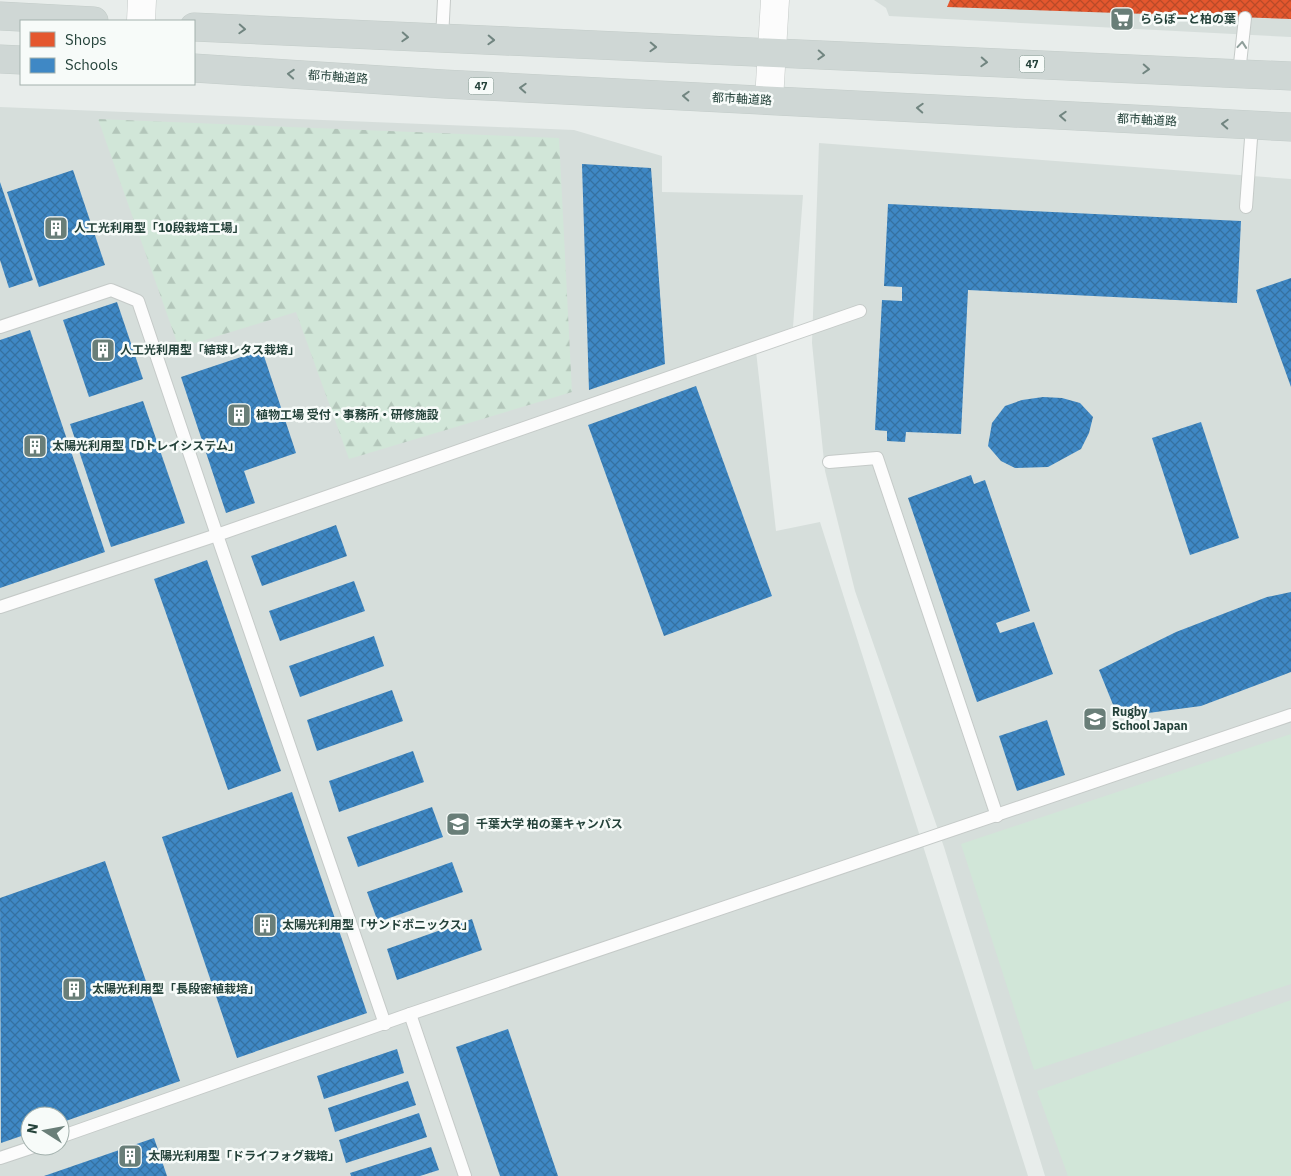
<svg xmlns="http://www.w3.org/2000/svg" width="1291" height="1176" viewBox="0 0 1291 1176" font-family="'IBM Plex Sans','Noto Sans JP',sans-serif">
<defs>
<pattern id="forest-firs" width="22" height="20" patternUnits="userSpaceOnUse" patternTransform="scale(1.25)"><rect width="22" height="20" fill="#d1e6d8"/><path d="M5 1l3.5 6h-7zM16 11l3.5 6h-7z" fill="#b3c6ba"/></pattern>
<pattern id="shops-cross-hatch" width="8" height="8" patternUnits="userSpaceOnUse" patternTransform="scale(1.25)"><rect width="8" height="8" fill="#e4572e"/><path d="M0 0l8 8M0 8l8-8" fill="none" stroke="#b94a28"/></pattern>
<pattern id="schools-cross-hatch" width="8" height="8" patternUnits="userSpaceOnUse" patternTransform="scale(1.25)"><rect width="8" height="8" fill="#3f88c5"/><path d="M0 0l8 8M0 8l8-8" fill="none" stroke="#3571a1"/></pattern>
</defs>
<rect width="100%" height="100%" fill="#e8edeb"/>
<g fill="#d6dedb" fill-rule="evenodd">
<polygon points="874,0 1291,0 1291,37 889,16 886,8"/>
<path d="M0 107 574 130 662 156V192L803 195 793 327 755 342 776 531 820 522 1028 1176H0ZM30 1116H60V1146H30Z"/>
<polygon points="819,143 1291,179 1291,1176 1045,1176 944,847 855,591 825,471 812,343"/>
</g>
<polygon fill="url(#forest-firs)" points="98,119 559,138 572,392 349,459 296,312 179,348"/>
<g fill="#d1e6d8">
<polygon points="1291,734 1291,984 1034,1070 961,844"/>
<polygon points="1291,1000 1291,1176 1068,1176 1037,1091"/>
</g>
<polygon fill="url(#shops-cross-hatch)" points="950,0 1291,0 1291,19 947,7"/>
<g fill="url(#schools-cross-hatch)">
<polygon points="582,164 651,168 665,364 589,390"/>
<polygon points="73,170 105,265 39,287 7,192"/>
<polygon points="0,182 33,280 9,288 0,260"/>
<polygon points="888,204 1241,221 1237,303 968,290 961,434 906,432 905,442 887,441 887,431 875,430 882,300 902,301 902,287 884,286"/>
<polygon points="1291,278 1291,387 1256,290"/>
<polygon points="117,302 143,379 89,397 63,320"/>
<polygon points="30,330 105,552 0,588 0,340"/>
<polygon points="262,350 296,453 244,471 255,503 226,513 181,377"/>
<polygon points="696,386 772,596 664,636 588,425"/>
<polygon points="1043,397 1062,398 1080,403 1093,417 1089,433 1081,449 1048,467 1015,468 1001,461 988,446 992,423 1005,406 1022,400"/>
<polygon points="143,401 185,523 111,547 70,424"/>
<polygon points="1201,422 1239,538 1190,555 1152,438"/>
<polygon points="971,475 974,484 985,480 1030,611 996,623 1000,633 1034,622 1053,674 977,702 908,498"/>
<polygon points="336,525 347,556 262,586 251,556"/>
<polygon points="207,560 281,771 228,790 154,579"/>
<polygon points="354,581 365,611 280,641 269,611"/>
<polygon points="1291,592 1291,672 1201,706 1118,717 1099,670 1176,632 1267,597"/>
<polygon points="374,636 384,666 300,697 289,666"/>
<polygon points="392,690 403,721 317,751 307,720"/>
<polygon points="1047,720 1065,775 1017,791 999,736"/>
<polygon points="413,751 424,782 339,812 329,781"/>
<polygon points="292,792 367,1013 237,1058 162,837"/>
<polygon points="432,807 443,837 358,867 347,837"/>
<polygon points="105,861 180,1081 60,1123 60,1116 30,1116 30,1133 1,1143 0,898"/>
<polygon points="452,862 463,892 378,922 367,892"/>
<polygon points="472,919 482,950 397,980 387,949"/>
<polygon points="508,1029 558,1176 500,1176 456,1047"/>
<polygon points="397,1049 404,1073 324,1099 317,1076"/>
<polygon points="408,1081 416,1105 335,1132 328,1108"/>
<polygon points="419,1113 427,1137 346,1163 339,1140"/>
<polygon points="154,1138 167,1176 44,1176"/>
<polygon points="431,1147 439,1170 420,1176 351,1176 350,1173"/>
</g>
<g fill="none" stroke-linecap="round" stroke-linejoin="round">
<g stroke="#c5cac8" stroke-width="14">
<g id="service">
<polyline points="442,38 444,0"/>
<polyline points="1239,73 1245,18"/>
<polyline points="1246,207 1252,125"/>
<polyline points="0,327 111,290 138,301 217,535 385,1024"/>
<polyline points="829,462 877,458 997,816"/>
<polyline points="0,607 217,535 860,311"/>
<polyline points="410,1014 465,1176"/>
<polyline points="60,1137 410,1014 1291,715"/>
<polyline points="0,1158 36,1146"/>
</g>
</g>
<g stroke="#c5cac8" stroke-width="29">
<g id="tertiary">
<polyline points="141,21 142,0"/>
<polyline points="769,100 775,0"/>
</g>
</g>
<g stroke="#c3ccc9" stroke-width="29">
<g id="primary">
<polyline points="0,16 94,21"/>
<polyline points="194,27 1291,76"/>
<polyline points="0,59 21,60"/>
<polyline points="194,68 444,84 1291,127"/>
</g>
</g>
<use href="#service" stroke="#fcfcfc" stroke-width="12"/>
<use href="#tertiary" stroke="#fcfcfc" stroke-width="28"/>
<use href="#primary" stroke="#cfd7d5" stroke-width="28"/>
</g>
<defs><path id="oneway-chevron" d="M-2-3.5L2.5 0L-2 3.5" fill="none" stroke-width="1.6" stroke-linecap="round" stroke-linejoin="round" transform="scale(1.25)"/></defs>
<g stroke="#718580">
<use href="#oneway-chevron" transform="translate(242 29) rotate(3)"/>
<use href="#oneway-chevron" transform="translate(405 37) rotate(3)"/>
<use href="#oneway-chevron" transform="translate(491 40) rotate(2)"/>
<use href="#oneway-chevron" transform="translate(653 47) rotate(2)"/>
<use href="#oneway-chevron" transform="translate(821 55) rotate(3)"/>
<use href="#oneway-chevron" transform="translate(984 62) rotate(3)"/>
<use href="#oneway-chevron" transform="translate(1146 69) rotate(3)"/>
<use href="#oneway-chevron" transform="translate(291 74) rotate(-176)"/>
<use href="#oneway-chevron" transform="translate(523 88) rotate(-177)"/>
<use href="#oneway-chevron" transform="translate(686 96) rotate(-177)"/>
<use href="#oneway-chevron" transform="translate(920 108) rotate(-177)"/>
<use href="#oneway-chevron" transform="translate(1063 116) rotate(-177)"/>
<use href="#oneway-chevron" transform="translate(1225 124) rotate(-177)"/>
</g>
<use stroke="#909f9b" href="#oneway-chevron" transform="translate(1242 45) rotate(-85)"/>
<defs>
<g id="supermarket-square" transform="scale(1.25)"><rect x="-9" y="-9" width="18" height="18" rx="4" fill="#697e78" stroke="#f7fbf9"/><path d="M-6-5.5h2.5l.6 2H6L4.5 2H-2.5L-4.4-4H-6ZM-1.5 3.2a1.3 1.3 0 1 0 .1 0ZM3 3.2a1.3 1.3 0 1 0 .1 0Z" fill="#fff"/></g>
<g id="building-square" transform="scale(1.25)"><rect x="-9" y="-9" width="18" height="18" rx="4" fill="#697e78" stroke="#f7fbf9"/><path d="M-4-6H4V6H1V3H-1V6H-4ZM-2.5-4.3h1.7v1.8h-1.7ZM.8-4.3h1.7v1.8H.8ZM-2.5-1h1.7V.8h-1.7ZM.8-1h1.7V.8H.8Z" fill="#fff"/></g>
<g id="school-square" transform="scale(1.25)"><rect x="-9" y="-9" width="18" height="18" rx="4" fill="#697e78" stroke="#f7fbf9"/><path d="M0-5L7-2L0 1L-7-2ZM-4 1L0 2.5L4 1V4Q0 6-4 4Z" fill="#fff"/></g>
<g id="university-square" transform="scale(1.25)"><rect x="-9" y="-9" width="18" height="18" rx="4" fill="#697e78" stroke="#f7fbf9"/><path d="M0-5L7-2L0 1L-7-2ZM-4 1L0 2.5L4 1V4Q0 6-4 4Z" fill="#fff"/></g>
</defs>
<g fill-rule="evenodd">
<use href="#supermarket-square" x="1122" y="19"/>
<use href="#building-square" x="56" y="228"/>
<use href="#building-square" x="103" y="350"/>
<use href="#building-square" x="239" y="415"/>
<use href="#building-square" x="35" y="446"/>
<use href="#school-square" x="1095" y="719"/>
<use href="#university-square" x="458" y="824"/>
<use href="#building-square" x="265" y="925"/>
<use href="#building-square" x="74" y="989"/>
<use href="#building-square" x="130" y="1156"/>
</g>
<g text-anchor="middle" stroke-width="5" stroke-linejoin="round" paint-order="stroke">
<g fill="#f7fbf9" stroke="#637a73" stroke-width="1">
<rect x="1019.5" y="55.5" width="25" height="17" rx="4"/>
<rect x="468.5" y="77.5" width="25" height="17" rx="4"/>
</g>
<g font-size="11" font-weight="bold" fill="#24423a">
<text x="1032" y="68">47</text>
<text x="481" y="90">47</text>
</g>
<g font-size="12" font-weight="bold" fill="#24423a" stroke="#f7fbf9" text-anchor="start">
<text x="1140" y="23">ららぽーと柏の葉</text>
<text x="74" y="232">人工光利用型「10段栽培工場」</text>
<text x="120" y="354">人工光利用型「結球レタス栽培」</text>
<text x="256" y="419">植物工場 受付・事務所・研修施設</text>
<text x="52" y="450">太陽光利用型「Dトレイシステム」</text>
<text x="1112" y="716">Rugby<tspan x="1112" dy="14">School Japan</tspan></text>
<text x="476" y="828">千葉大学 柏の葉キャンパス</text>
<text x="282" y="929">太陽光利用型「サンドボニックス」</text>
<text x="92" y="993">太陽光利用型「長段密植栽培」</text>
<text x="148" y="1160">太陽光利用型「ドライフォグ栽培」</text>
</g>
<g font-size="12" fill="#24423a" stroke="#f7fbf9">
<text transform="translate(338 77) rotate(4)" y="4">都市軸道路</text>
<text transform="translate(742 99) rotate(3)" y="4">都市軸道路</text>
<text transform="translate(1147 120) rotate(3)" y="4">都市軸道路</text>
</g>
</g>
<rect x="20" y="20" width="175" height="65" fill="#f7fbf9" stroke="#a3b1ad"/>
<rect x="30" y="32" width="25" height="15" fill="#e4572e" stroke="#a3b1ad"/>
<text x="65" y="45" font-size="15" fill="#24423a">Shops</text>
<rect x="30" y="58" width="25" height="15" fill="#3f88c5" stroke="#a3b1ad"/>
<text x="65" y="70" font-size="15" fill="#24423a">Schools</text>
<g transform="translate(45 1131) rotate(281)"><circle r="24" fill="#f7fbf9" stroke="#a3b1ad"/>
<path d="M0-4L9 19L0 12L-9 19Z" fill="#697e78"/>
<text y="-8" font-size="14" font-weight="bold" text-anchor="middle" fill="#24423a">N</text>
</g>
</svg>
